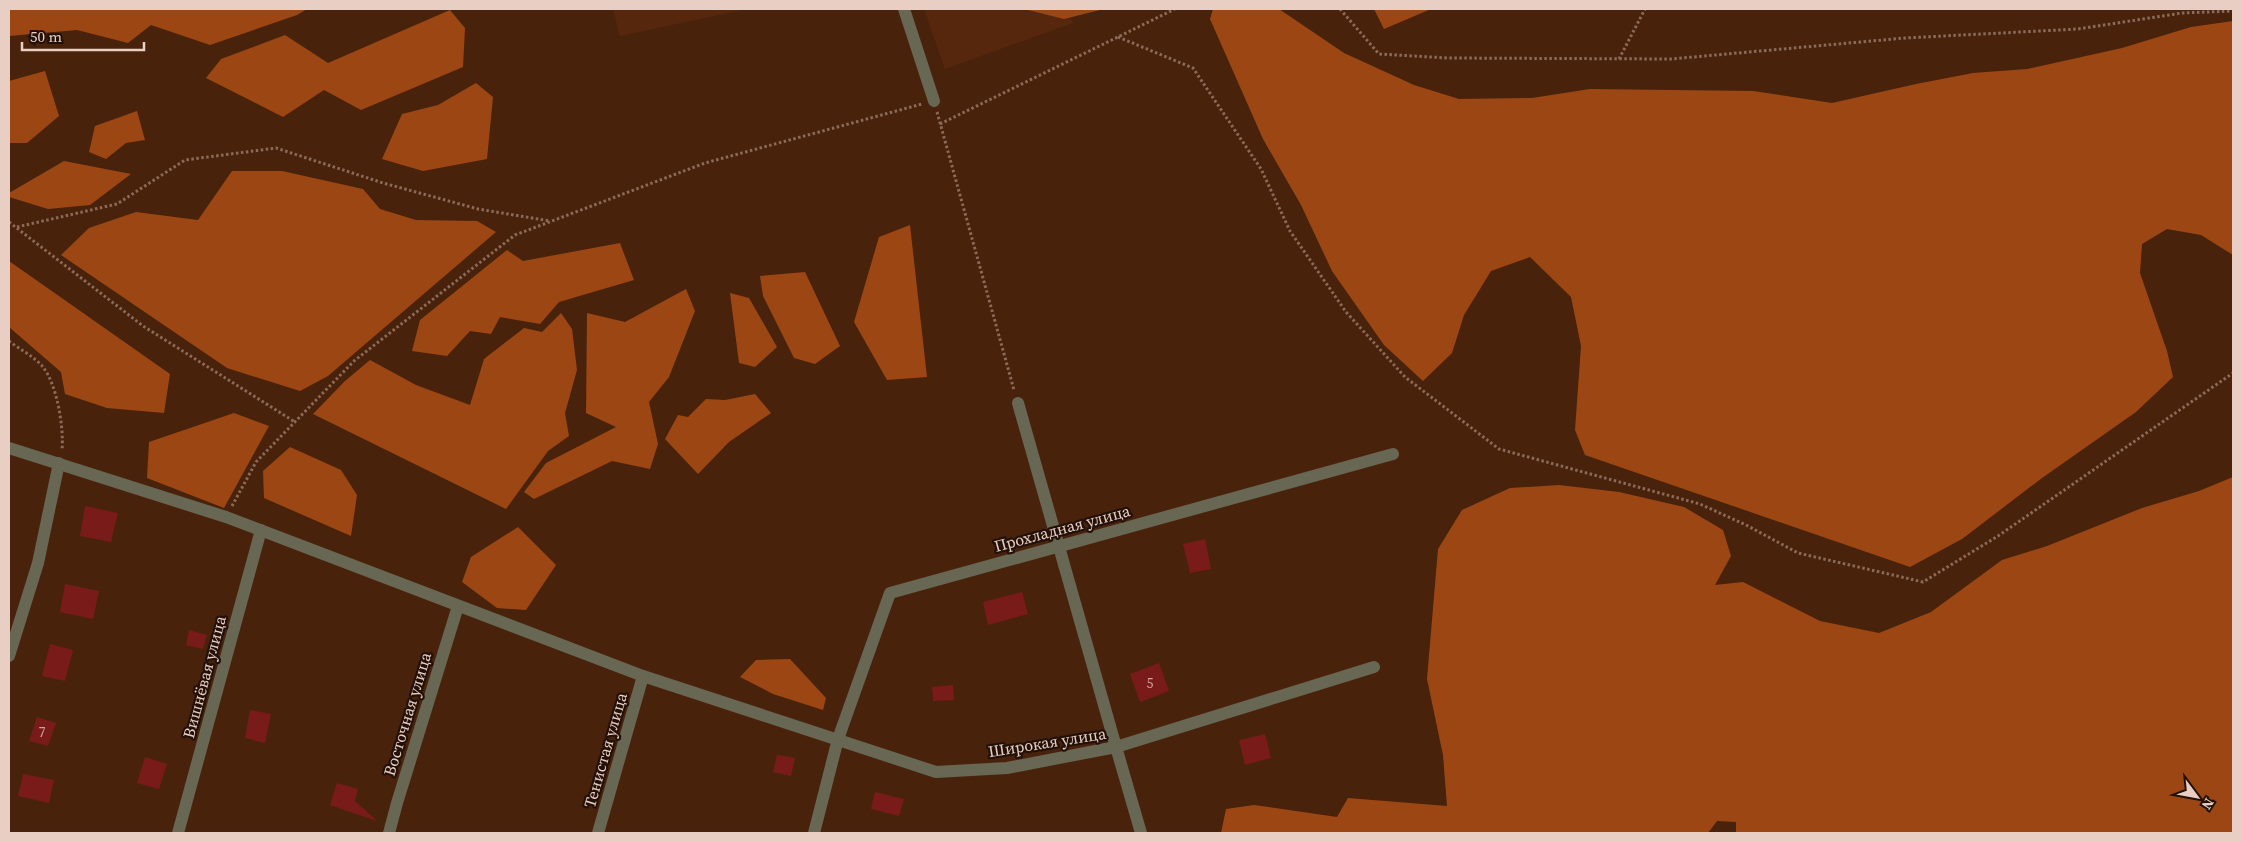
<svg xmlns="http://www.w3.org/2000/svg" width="2242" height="842" viewBox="0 0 2242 842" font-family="'Source Serif 4',serif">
<rect width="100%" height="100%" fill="#49220c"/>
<g fill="#56270d">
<polygon points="613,9 747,9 620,36"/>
<polygon points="924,9 1066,9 1073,23 945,69"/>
</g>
<g fill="#9c4713">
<polygon points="9,9 307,9 297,15 210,45 151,25 128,43 77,30 9,36"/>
<polygon points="1024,9 1104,9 1064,19"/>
<polygon points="1213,9 1279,9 1344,53 1414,85 1459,99 1532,98 1590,89 1753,91 1832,103 1916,84 1973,73 2027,69 2122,48 2191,27 2233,21 2233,255 2201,235 2167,229 2142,244 2140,273 2167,351 2173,377 2136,412 2042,478 1962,539 1910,567 1585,455 1575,430 1581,346 1571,297 1530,257 1491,271 1464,315 1452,353 1423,381 1384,345 1332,271 1301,205 1263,139 1210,19"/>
<polygon points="1374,9 1431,9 1384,29"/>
<polygon points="450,10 465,28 463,67 361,110 324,90 283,117 206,78 221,59 285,35 328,63"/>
<polygon points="45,71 59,116 27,143 9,143 9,81"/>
<polygon points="476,83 493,97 487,159 423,171 382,159 402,114 438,105"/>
<polygon points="137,111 145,140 126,143 106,159 89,152 95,126"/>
<polygon points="64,161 131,174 90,205 48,209 9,197 9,193"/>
<polygon points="232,171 282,171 363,189 380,209 416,220 477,221 496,232 328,376 300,391 227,368 61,255 89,228 136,212 198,220"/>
<polygon points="910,225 927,377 887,380 854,322 879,237"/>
<polygon points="620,243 634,280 559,302 540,324 500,317 491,334 470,331 447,356 412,351 420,320 507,250 523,261"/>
<polygon points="9,261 170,374 164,413 107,408 65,394 61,372 9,327"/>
<polygon points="805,272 840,346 815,364 794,358 763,296 760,276"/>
<polygon points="686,289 695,311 669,377 649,402 658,444 650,469 612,461 534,499 524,492 546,463 616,427 586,413 587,313 625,322"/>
<polygon points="730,293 749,298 777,347 755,367 739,363"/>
<polygon points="561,313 572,329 577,370 565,413 569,436 548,451 506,509 313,414 345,381 370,360 416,385 470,405 484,359 524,328 542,332"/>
<polygon points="755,394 771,413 729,442 698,474 665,439 678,415 688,417 706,399 725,400"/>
<polygon points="234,413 269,426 224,508 147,478 149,442"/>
<polygon points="290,447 341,470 357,495 351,536 264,498 263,471"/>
<polygon points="2233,477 2233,833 1736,833 1736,822 1717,821 1708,833 1221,833 1226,809 1254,805 1337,817 1348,798 1447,806 1443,755 1427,679 1438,549 1462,510 1510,488 1559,485 1619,492 1684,507 1723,530 1731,556 1715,585 1743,582 1820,621 1879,633 1931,612 2002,560 2047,546 2142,508 2199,491"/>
<polygon points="518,527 556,565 526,610 497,608 462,582 471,557"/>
<polygon points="790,659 826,698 823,710 773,694 740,677 756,660"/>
</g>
<g fill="#791c19">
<polygon points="85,506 118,513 111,542 80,536"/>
<polygon points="1205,539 1211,569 1190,573 1183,544"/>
<polygon points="65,584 99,591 93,619 60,612"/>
<polygon points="1022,592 1028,614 988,625 983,602"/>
<polygon points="189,630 207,635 203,649 186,645"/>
<polygon points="50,644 73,650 65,681 42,676"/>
<polygon points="1159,663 1169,691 1140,702 1130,674"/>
<polygon points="953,685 954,700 933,701 932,687"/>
<polygon points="250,710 271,714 265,743 245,738"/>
<polygon points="37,717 56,723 48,746 29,741"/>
<polygon points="1265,734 1271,758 1245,765 1239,740"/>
<polygon points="777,755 795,758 791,776 773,772"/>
<polygon points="145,757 167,764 159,789 137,783"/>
<polygon points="23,774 54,780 49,803 18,796"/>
<polygon points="337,783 358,789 355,801 377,821 330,805"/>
<polygon points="875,792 904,799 899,816 871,809"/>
</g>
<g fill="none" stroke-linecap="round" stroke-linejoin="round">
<g stroke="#8b6a58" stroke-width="3" stroke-dasharray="2.5 2.5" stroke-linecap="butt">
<polyline points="1340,9 1379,54 1448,58 1671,59 1905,38 2078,29 2182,13 2233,11"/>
<polyline points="1118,37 1193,68 1261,169 1290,231 1346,312 1405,377 1499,449 1700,504 1746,525 1798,553 1923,582 1998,536 2233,373"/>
<polyline points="1619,59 1645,9"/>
<polyline points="937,112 1014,390"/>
<polyline points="940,124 1175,9"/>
<polyline points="9,222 143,326 295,422"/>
<polyline points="17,227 117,204 185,160 276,148 383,183 478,209 550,221"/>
<path d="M9 341C19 349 35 357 43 367 57 385 64 427 62 450"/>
<polyline points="232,506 256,462 354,361 515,235 705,163 922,104"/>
</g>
<g stroke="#676753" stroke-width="12">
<polyline points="904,9 934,101"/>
<polyline points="1018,403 1116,747 1374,667"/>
<polyline points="9,448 226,517 643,676 936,772 1007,768 1116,747 1141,833"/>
<polyline points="9,656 38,563 59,463"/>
<polyline points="178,833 261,530"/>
<polyline points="389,833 397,803 458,606"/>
<polyline points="598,833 643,676"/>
<polyline points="814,833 838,739 890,593 1393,454"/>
</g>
</g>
<g text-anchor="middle" stroke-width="4.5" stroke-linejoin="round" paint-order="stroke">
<g font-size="14" fill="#cda298">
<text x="1150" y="688">5</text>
<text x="42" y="737">7</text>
</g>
<g font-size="16" fill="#e9cfc3" stroke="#231109">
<text transform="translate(1062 528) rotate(-15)" y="6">Прохладная улица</text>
<text transform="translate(204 677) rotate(-75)" y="6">Вишнёвая улица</text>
<text transform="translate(407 714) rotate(-73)" y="6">Восточная улица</text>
<text transform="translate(1047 742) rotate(-9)" y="6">Широкая улица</text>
<text transform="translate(605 750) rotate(-74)" y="6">Тенистая улица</text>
</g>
</g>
<rect width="2242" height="842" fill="none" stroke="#e9cfc3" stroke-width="20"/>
<g transform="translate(2197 797) rotate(122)" stroke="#231109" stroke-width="4" paint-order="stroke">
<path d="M0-4L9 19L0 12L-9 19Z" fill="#e9cfc3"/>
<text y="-8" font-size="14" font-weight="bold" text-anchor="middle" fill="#e9cfc3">N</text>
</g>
<path d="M22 42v8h122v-8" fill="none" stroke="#e9cfc3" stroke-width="2.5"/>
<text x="30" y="42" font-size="15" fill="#e9cfc3" stroke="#231109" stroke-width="4" paint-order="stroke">50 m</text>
</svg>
